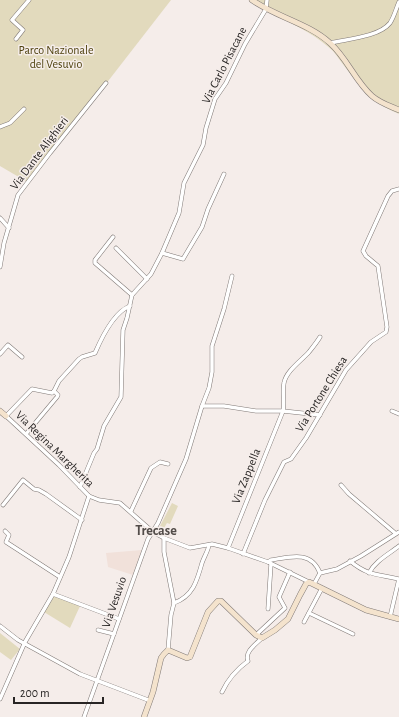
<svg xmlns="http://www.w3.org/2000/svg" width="399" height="717" viewBox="0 0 399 717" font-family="'Alegreya Sans',sans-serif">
<rect width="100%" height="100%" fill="#f5edea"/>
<polygon fill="#f1e1da" points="142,550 133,575 108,567 106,553"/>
<g fill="#e2dabd">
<polygon points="0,0 171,0 29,183 0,166"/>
<path d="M249 0H399V114C366 100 354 78 333 51 318 37 300 27 282 19 271 13 259 8 249 0Z"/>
<polygon points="172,503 178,506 170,524 167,523 164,528 160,526"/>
<polygon points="54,596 80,606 70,628 44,612"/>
<polygon points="0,633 20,649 11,660 0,652"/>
</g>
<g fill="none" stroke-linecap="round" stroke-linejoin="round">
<g stroke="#817a77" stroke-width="4.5">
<g id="street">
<polyline points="16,39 23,30 12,20 29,0"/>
<path d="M330 43C347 39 379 37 390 23 394 17 396 9 399 2"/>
<polyline points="0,127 10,123 24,109"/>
<polyline points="0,218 9,228"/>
<polyline points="113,237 95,260 95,263 132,295"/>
<polyline points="116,248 147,279"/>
<polyline points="162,253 183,259 202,227 208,209 224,174"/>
<polyline points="0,267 4,243 18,195 50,153 106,83"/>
<polyline points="0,354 8,345 22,357"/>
<polyline points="54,391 52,393 32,389 6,416 59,465 89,496 99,500 120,503 153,532 164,538 190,548 212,544 228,548 268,562 309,582"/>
<path d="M54 391 59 381 79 359 82 357 95 353C101 339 114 312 130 306"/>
<polyline points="202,406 224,406 256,411 283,411 320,415"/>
<polyline points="392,411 399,414"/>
<polyline points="26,434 57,397 58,395 54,391"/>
<polyline points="341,485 349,494 395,533"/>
<polyline points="80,487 94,453 97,449 104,426 121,397 123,330 127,318 132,295 151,274 162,253 179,213 184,183 203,145 206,128 215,99 226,83 245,44 266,9 267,0"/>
<polyline points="3,505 23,480 34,489 39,490 46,494 82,520"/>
<polyline points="131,511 151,468 160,462 168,464"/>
<polyline points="5,531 9,535 6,542 60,577"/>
<polyline points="164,538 164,552 174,603 171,615 168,650"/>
<path d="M228 548 283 411C285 402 282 392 284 383 286 371 301 361 309 352 313 347 317 342 320 337"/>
<polyline points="243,554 265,500 284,462 291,459 306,438 346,370 371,342 386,332 387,327 378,266 366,256 363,251 388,196 392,191 399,189"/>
<path d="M350 561C368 576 378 574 399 579L390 617"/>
<path d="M268 562 271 560C290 557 311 550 320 573L314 584"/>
<polyline points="320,573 337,569 361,556 399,532"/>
<path d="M369 573C375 561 389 554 399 546"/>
<polyline points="53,594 119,619"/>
<path d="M174 603C193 596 197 581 202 563 204 557 208 551 209 545"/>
<polyline points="268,609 271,564"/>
<polyline points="309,613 353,634"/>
<polyline points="304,622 322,588"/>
<polyline points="0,626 18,640 80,674 148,700"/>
<polyline points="98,630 114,634"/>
<polyline points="256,635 285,608 279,597 290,572"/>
<path d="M222 692C228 679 237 669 248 661 244 652 256 644 262 638"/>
<polyline points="0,699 25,642 53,594 69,557 89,496"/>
<polyline points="84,717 148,539 158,523 186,459 202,406 209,388 212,372 212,346 224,309 232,276"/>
</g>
</g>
<g stroke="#817a77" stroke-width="6">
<g id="secondary">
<path d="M252 0C276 17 308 23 330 43 347 58 355 81 372 96 380 103 390 106 399 110"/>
<polyline points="0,411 6,416"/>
<polyline points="144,717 153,692 161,658 164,654 168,650 187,658 190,657 208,612 218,601 221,601 256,635 262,638 275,630 288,619 300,595 306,584 309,582 366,610 399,619"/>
</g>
</g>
<use href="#street" stroke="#fff" stroke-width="3.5"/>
<use href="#secondary" stroke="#f4e3cd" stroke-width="5"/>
</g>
<g text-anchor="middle" stroke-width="3" stroke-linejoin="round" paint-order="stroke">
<g font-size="12" fill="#4f420f" stroke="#f5edea">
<text x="56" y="54">Parco Nazionale<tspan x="56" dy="14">del Vesuvio</tspan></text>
</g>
<g font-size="12" fill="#282524" stroke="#f5edea">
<text transform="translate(224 65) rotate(-63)" y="4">Via Carlo Pisacane</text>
<text transform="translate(39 153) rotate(-53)" y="4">Via Dante Alighieri</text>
<text transform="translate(321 394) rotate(-58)" y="4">Via Portone Chiesa</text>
<text transform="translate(55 449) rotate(44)" y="4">Via Regina Margherita</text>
<text transform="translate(246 476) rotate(-68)" y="4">Via Zappella</text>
<text transform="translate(114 602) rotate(-71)" y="4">Via Vesuvio</text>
</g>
<g font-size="14" font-weight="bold" fill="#524c49" stroke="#f5edea">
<text x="156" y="535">Trecase</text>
</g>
</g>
<path d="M14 697v6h89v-6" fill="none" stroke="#282524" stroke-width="2"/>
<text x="20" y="697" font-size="12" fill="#282524" stroke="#f5edea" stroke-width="3" paint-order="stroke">200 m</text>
</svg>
